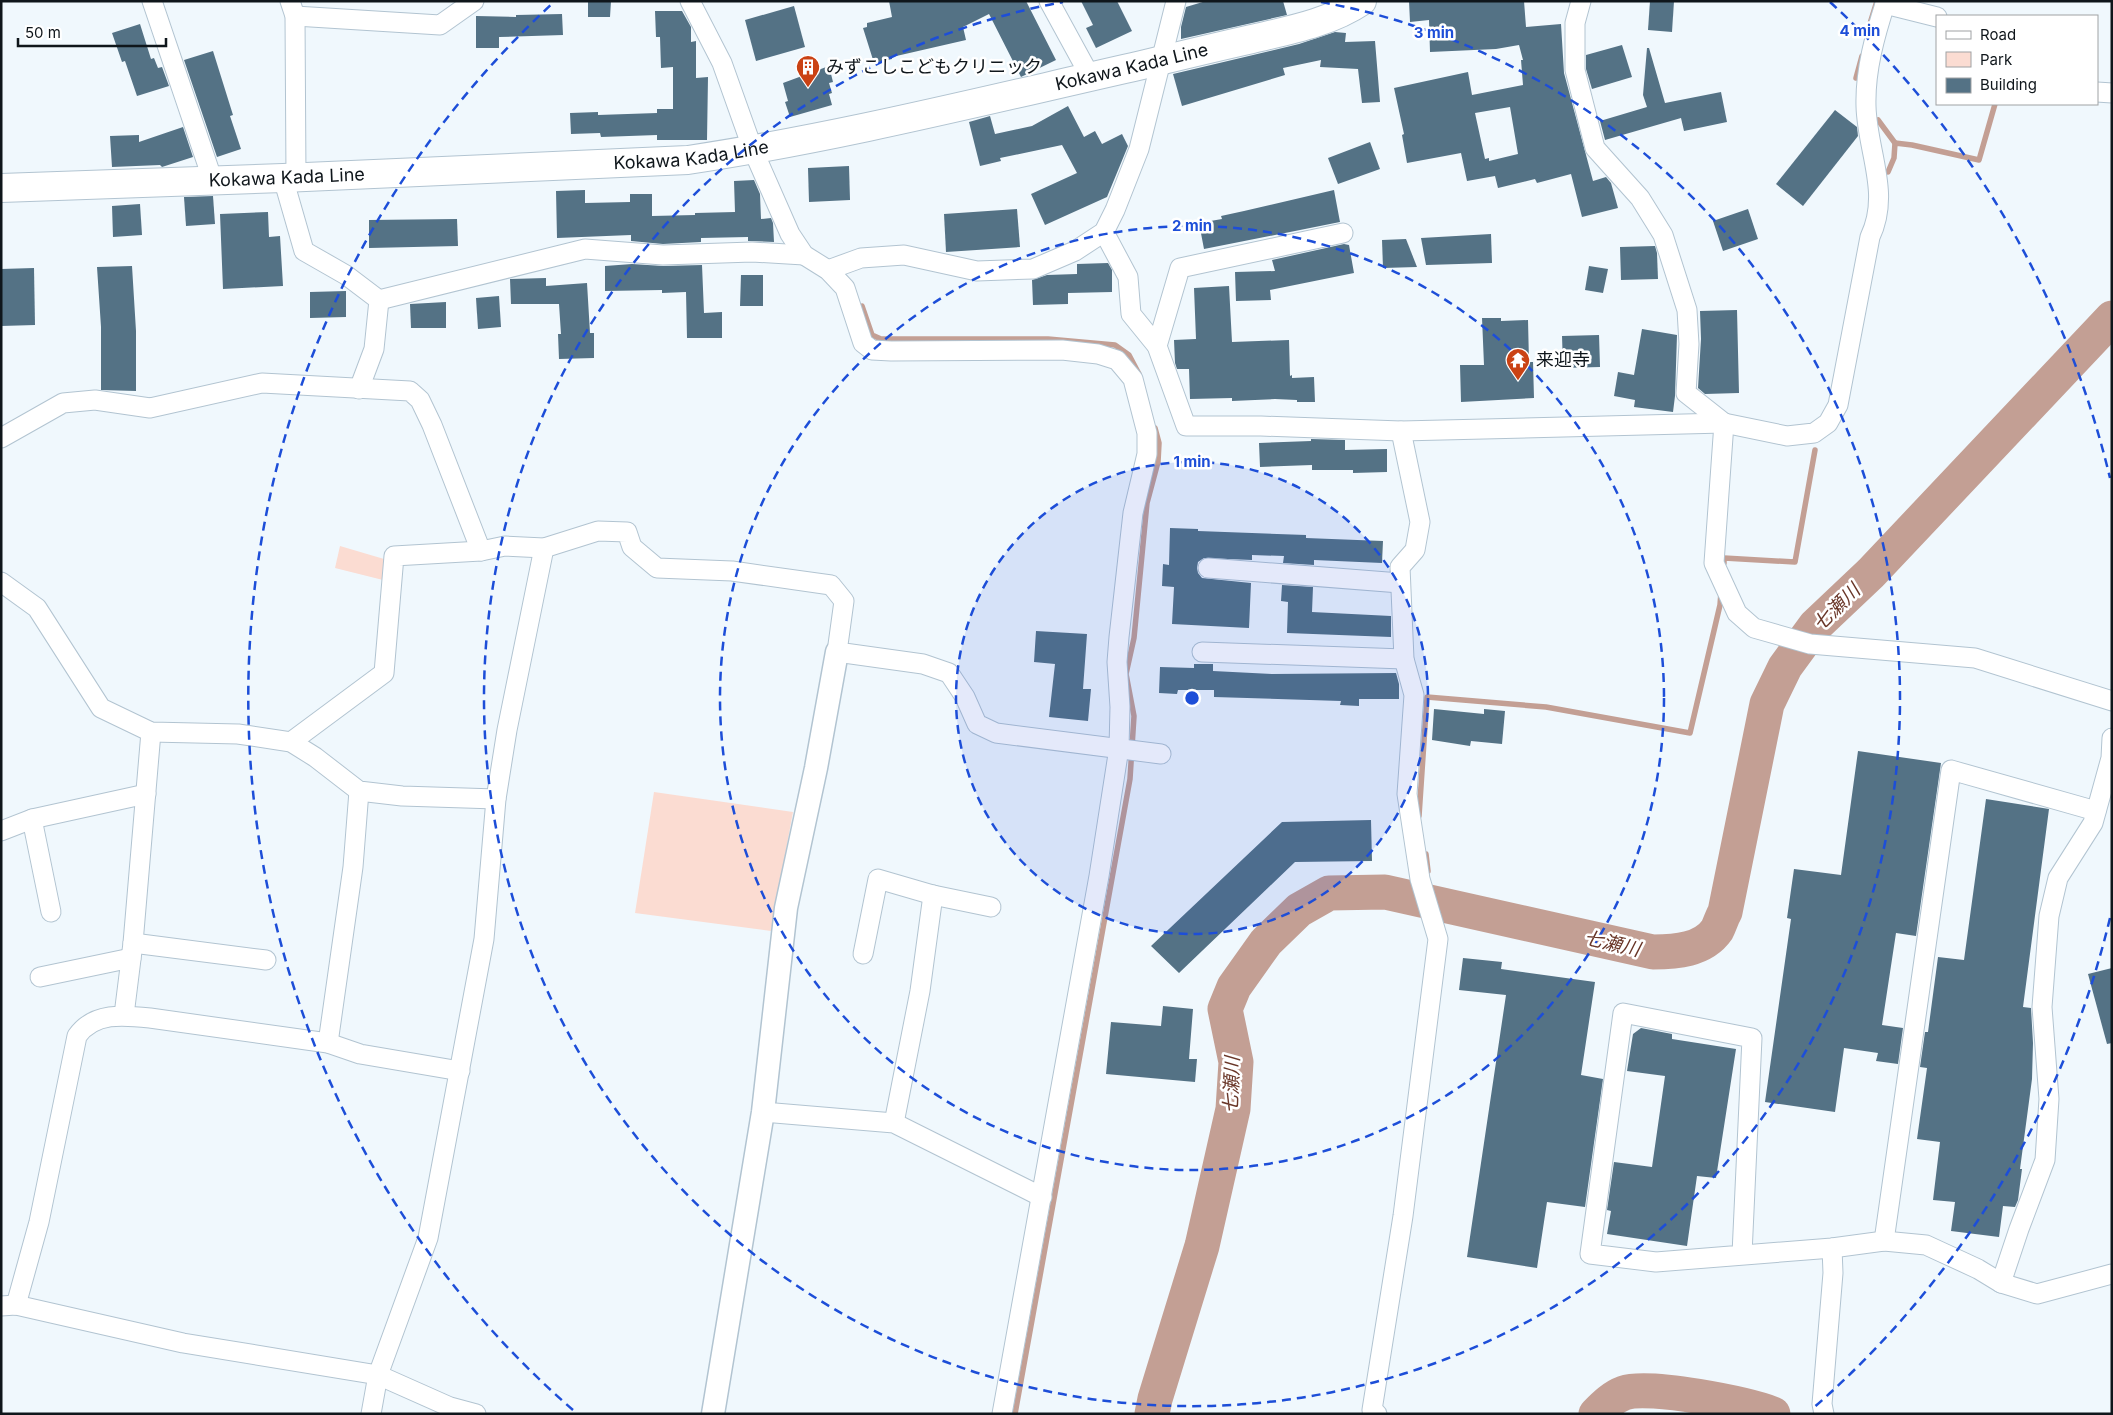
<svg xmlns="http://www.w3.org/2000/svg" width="2113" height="1415" viewBox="0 0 2113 1415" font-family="Inter,'Noto Sans JP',sans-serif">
<rect width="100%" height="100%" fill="#f0f8fd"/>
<g fill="#fbdcd2">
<polygon points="340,546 384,559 383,580 335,568"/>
<polygon points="654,792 793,812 771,931 635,913"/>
</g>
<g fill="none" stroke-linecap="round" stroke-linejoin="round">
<g stroke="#c39f94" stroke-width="5.5">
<polyline points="1867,33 1877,1"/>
<polyline points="1856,78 1862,56"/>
<polyline points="1878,120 1895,143"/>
<polyline points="1888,172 1894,158 1895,143 1912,145 1979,160 1995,104"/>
<polyline points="862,306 872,335 881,339 1048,339 1115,345 1129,355 1139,374"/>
<polyline points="1724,563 1724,558 1795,562 1815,450"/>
<polyline points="1419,816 1427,697 1546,707 1690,733 1720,605 1721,592"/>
<polyline points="1426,854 1428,871"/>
<polyline points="1015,1414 1130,779 1134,716 1126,674 1134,638 1147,503 1158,462 1159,443 1155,428"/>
</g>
<g stroke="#c39f94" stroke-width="35">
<path d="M1152 1414 1155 1399 1202 1246 1233 1109 1236 1062 1225 1009 1234 987 1266 942 1299 910 1329 893 1385 892 1653 952C1676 952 1703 950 1717 930 1720 924 1722 917 1725 912L1767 704 1785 667 1815 626 1871 573 2112 318"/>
<path d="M1596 1414C1605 1405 1613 1397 1624 1393 1649 1384 1747 1404 1773 1414"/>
</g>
</g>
<g fill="#547285" fill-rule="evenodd">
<polygon points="588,1 611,1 610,17 588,17"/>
<polygon points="889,1 1026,1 1056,60 1021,77 989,14 963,27 966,40 892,57 892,59 874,63 863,28 867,27 867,23 892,17"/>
<polygon points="1081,1 1117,1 1132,31 1096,48 1086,28 1093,25"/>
<polygon points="1206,1 1283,1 1287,15 1181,39 1181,27 1186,7"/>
<path d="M1409 1H1524L1526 27 1561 24 1564 73 1593 181 1606 177 1611 183 1618 208 1582 217 1571 174 1537 183 1535 179 1498 188 1495 176 1467 181 1461 153 1407 163 1402 135 1404 134 1394 88 1468 72 1472 95 1523 85 1521 60H1523L1519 45 1496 49 1430 52 1429 20 1410 22ZM1510 107 1518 154 1489 161V158L1485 159 1475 113Z"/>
<polygon points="1650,1 1674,1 1672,32 1648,30"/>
<polygon points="794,6 805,47 756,61 745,20"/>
<polygon points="655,11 682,11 691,27 691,42 696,41 696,78 708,77 707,140 657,140 657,135 601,137 600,133 571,134 570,113 598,112 598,115 657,113 657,109 673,109 673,67 661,68 660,37 656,37"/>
<polygon points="562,14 563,35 499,37 499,48 476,48 476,16 516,17 516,15"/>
<polygon points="140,24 151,59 154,58 158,68 162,67 169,86 137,96 125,61 122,62 112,33"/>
<polygon points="1335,32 1346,33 1345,42 1375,41 1380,102 1362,103 1358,69 1320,67 1321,60 1283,68 1285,75 1182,106 1173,74 1299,44"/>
<polygon points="1622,45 1632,77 1592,89 1586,69 1586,55"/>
<polygon points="1647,48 1649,48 1665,103 1721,92 1727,122 1684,131 1681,118 1605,140 1600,121 1647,107 1643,95"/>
<polygon points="213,51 233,115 230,116 241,149 217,157 184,60"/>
<polygon points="829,66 833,82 829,83 832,93 829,94 832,105 790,117 785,102 788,101 783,83"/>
<polygon points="1068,106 1084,137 1095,131 1102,144 1122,134 1128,146 1107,197 1045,225 1031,194 1077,173 1062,145 1000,158 1001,161 980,166 969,122 990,116 995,134 1032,126"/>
<polygon points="1835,110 1857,127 1858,136 1803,206 1776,184"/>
<polygon points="183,127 193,157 162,167 160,165 112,167 110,136 139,135 139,142"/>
<polygon points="1370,142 1380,169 1338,184 1328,158"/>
<polygon points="849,166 850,200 809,202 808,168"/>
<polygon points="754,180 760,194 761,219 771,218 773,223 774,242 748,241 748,237 701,238 701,242 663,244 631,241 631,235 557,238 556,191 585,190 585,203 630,202 630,194 652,194 652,216 695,215 695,213 735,212 734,181"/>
<polygon points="1334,190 1340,222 1204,249 1199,223 1222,219 1221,216 1244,211"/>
<polygon points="213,196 215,224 186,226 184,197"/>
<polygon points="140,204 142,235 113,237 112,206"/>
<polygon points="1017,209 1020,247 946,252 944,214"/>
<polygon points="1748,209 1758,239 1723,251 1713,221"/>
<polygon points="268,212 269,237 280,236 283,286 223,289 220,214"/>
<polygon points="457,219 458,246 369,248 369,220"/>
<polygon points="1491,234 1492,263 1426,265 1421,238"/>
<polygon points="1406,239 1417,267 1383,268 1382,240"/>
<polygon points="1344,244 1349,245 1354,273 1270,290 1271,300 1236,301 1235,272 1275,271 1272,260"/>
<polygon points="1655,246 1657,253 1658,279 1621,280 1620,247"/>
<polygon points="1108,263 1112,270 1112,292 1068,293 1068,304 1033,305 1032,280 1047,275 1077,274 1077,264"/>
<polygon points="632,264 663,266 702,265 704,313 722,312 722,338 687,338 686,292 662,293 662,290 605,291 605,266"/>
<polygon points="132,266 136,331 136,391 101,390 101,327 97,267"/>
<polygon points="1589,266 1608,269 1603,293 1585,290"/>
<polygon points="34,268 35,325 1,326 1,269"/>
<polygon points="741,275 763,275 763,306 740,306"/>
<polygon points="546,278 546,286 587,283 590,333 594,333 594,358 559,359 558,334 561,334 559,304 511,304 510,279"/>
<polygon points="1229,286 1232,342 1289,340 1290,376 1292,375 1292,378 1314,377 1315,402 1297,402 1297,400 1275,399 1232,401 1232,398 1190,399 1189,369 1177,369 1175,363 1174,340 1196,339 1194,288"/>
<polygon points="346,291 346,317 310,318 310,292"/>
<polygon points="499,296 501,327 478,329 476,298"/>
<polygon points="446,302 446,328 411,328 410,304"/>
<polygon points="1737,310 1739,393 1705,394 1698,388 1701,339 1700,311"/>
<polygon points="1482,318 1501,318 1501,321 1528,320 1529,362 1533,362 1534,398 1461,402 1460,365 1484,365"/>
<polygon points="1642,329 1677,335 1675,396 1673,412 1634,407 1635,400 1614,396 1618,372 1634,375"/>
<polygon points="1599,335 1600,367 1563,368 1562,336"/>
<polygon points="1311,439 1345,440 1345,450 1387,449 1387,472 1353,473 1353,470 1312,470 1312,465 1260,467 1259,443 1311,441"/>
<polygon points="1170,528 1198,529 1198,531 1306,535 1306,538 1383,541 1382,563 1314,560 1314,565 1283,563 1284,556 1252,555 1252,560 1204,558 1198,562 1197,568 1198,573 1202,578 1251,583 1249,628 1172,624 1174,587 1162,586 1163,564 1169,565"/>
<polygon points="1282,585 1313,587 1312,612 1391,616 1391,637 1287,633 1288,602 1281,601"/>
<polygon points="1036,631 1087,634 1083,689 1091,689 1088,721 1049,717 1055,664 1034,662"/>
<polygon points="1194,664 1213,664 1213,671 1272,674 1396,673 1399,684 1399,699 1359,699 1359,706 1340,705 1341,701 1214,697 1214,690 1178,690 1177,694 1159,693 1160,667 1194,668"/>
<polygon points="1434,709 1484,714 1484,709 1505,711 1502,744 1471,741 1470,746 1432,740"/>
<polygon points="1858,751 1941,763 1916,936 1896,933 1882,1025 1903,1028 1898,1064 1876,1061 1878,1053 1844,1048 1835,1112 1765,1102 1791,919 1787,918 1794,869 1841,875"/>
<polygon points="1986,799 2049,809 2023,1007 2031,1008 2033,1043 2032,1079 2020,1169 2022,1169 2018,1200 2015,1207 2003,1206 1999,1237 1951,1231 1955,1202 1933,1200 1940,1142 1917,1139 1927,1068 1920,1067 1925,1032 1928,1032 1938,957 1964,960"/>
<polygon points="1371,820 1372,861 1295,862 1179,973 1151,946 1282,822"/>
<polygon points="1463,958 1502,962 1501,969 1595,982 1581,1075 1603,1079 1585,1207 1547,1202 1537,1268 1467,1257 1506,995 1459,990"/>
<polygon points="2112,968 2112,1043 2107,1044 2088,974"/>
<polygon points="1163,1006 1193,1009 1189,1059 1197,1059 1195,1082 1106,1074 1111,1022 1161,1026"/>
<polygon points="1641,1028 1672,1034 1672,1039 1736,1049 1716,1178 1697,1176 1687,1246 1607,1234 1611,1211 1607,1210 1614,1162 1652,1167 1665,1076 1627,1071 1633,1034"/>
</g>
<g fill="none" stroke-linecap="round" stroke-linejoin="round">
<g stroke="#b2c4d1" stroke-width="21">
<g id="minor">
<polyline points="152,1 213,181"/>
<polyline points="290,1 295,16 296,178"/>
<polyline points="690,1 722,63 753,150 790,234 804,255 828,270 845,288 863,343 872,350 891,351 1062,350 1098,354 1117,360 1133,379 1147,433 1147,454 1133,513 1119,637 1117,662 1120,707 1119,748 1099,876 1002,1414"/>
<polyline points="1049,1 1090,76"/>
<polyline points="1581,1 1575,23 1575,70 1595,148 1640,198 1663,235 1687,310 1689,344 1686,393 1724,423"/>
<polyline points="1885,4 1937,17"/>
<polyline points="295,16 440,25 474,1"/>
<polyline points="2097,92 2112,93"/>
<polyline points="283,178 304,251 346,275 379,300"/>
<path d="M1104 232 1128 277 1131 314 1157 346 1186 426H1261L1401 431 1724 423 1787 436 1814 433 1828 423 1838 405 1870 237C1891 193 1867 151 1866 106 1865 70 1875 35 1886 1"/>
<polyline points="828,270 861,258 904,255 977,271 1033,269 1075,251 1104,232 1115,210 1139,149 1176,1"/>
<polyline points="379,300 585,249 663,255 752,252 804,255"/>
<polyline points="1157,346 1180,268 1343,233"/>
<polyline points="359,389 374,349 379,300"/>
<polyline points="1724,423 1714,563 1737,613 1754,628 1810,644 1975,658 2112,701"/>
<polyline points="1,438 63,403 95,400 150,408 262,383 410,391 420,400 432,425 481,551 505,546 544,548 598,531 627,532 632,547 657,568 732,571 831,585 844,601 837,652 923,664 949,673 965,697 977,724 996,733 1161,754"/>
<polyline points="1208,568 1400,583"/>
<polyline points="1,582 37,608 101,708 151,732 238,734 291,742 315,757 359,791 402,796 496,799"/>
<polyline points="1202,652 1404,659"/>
<polyline points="291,742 384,673 394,556 481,551"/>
<polyline points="32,819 51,912"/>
<polyline points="1,831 32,819 146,794"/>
<polyline points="133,943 266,960"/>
<polyline points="863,954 878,879 933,895 991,907"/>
<polyline points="40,977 131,958"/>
<polyline points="124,1015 133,943 151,732"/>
<polyline points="328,1043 353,867 359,791"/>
<polyline points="763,1112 894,1123 1042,1197"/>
<polyline points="894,1123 920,991 933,895"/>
<polyline points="1884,1241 1951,770 2096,811"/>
<polyline points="1742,1254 1752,1038 1623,1013 1590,1254 1656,1262 1832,1248 1884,1241 1926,1245 1978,1269 2001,1283 2037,1294 2112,1274"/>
<polyline points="2001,1283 2019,1229 2045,1160 2049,1099 2042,1007 2049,916 2058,878 2093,823 2111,758 2112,738"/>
<path d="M16 1305 39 1222 77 1036C94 1012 123 1015 150 1018L328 1043 360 1054 460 1071"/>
<polyline points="1,1306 16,1305 183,1343 378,1375 450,1407 476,1414"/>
<polyline points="371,1414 378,1375 428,1238 484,939 496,799 507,730 544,548"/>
<polyline points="1377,1414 1372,1410 1403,1216 1438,939 1420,879 1407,794 1414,695 1404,659 1400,567 1415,550 1420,522 1401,431"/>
<polyline points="1824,1414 1822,1404 1833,1273 1832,1248"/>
</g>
</g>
<g stroke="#b2c4d1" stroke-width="25">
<polyline id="tertiary" points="713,1414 763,1112 786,908 816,768 837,652"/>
</g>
<g stroke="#b2c4d1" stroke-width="30">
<g id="primary">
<path id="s1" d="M1 188 283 178 688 160C841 137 991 99 1142 65 1179 56 1216 47 1252 39 1290 30 1329 23 1362 1"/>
</g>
</g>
<use href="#minor" stroke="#fff" stroke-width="19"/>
<use href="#tertiary" stroke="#fff" stroke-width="22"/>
<use href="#primary" stroke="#fff" stroke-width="28"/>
</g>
<circle cx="1192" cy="698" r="236" fill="#1d4ed8" fill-opacity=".12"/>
<g fill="none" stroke="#1d4ed8" stroke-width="2.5" stroke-dasharray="9 6">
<circle cx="1192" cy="698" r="236"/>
<circle cx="1192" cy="698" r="472"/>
<path d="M1321 2A708 708 0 1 1 1063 2"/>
<path d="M2110 918A944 944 0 0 1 1811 1410M573 1410A944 944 0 0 1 554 2M1830 2A944 944 0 0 1 2110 478"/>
</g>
<defs>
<g id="building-pin" transform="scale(1.25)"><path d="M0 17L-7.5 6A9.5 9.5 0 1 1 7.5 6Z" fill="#ca4214" stroke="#fff"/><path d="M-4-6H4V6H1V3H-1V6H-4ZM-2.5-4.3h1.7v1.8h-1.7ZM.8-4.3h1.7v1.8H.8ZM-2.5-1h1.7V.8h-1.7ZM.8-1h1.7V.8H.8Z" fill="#fff"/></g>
<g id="temple-pin" transform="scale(1.25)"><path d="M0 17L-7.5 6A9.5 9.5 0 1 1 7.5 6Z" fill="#ca4214" stroke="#fff"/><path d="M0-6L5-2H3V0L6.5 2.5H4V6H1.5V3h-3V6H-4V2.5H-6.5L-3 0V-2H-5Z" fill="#fff"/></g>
</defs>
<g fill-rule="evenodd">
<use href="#building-pin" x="808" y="67"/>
<use href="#temple-pin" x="1518" y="360"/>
</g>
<g text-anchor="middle" stroke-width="5" stroke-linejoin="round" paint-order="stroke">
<g font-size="18" fill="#0f161b" stroke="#fff" text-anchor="start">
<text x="826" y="73">みずこしこどもクリニック</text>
<text x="1536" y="366">来迎寺</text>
</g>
<g font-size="18" fill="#0f161b" stroke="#fff">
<text dy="6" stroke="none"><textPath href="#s1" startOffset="1141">Kokawa Kada Line</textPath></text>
<text dy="6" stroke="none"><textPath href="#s1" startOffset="691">Kokawa Kada Line</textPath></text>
<text dy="6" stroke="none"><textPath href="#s1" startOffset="286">Kokawa Kada Line</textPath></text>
</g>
<g font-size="19" font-style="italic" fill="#693628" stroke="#fff">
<text transform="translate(1836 607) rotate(-45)" y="7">七瀬川</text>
<text transform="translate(1612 943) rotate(13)" y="7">七瀬川</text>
<text transform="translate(1231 1085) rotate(-88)" y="7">七瀬川</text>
</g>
</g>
<circle cx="1192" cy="698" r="8" fill="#1d4ed8" stroke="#fff" stroke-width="2.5"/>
<g font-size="15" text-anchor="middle" font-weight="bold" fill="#1d4ed8" stroke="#fff" stroke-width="5" stroke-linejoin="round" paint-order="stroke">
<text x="1860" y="36">4 min</text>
<text x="1434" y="38">3 min</text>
<text x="1192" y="231">2 min</text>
<text x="1192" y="467">1 min</text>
</g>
<rect width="2113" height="1415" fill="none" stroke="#0f161b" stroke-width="5"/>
<rect x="1936" y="15" width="162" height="90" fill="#ffffff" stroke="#9fa2a4"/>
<rect x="1946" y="31" width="25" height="8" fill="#ffffff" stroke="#9fa2a4"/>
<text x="1980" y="40" font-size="15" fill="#0f161b">Road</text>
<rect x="1946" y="52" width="25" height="15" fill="#fbdcd2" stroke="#9fa2a4"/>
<text x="1980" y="65" font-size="15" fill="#0f161b">Park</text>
<rect x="1946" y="78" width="25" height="15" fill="#547285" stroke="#9fa2a4"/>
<text x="1980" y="90" font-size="15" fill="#0f161b">Building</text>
<path d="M18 38v8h148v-8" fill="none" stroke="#0f161b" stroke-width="2.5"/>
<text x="25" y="38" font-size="15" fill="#0f161b" stroke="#ffffff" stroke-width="4" paint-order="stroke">50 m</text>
</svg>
